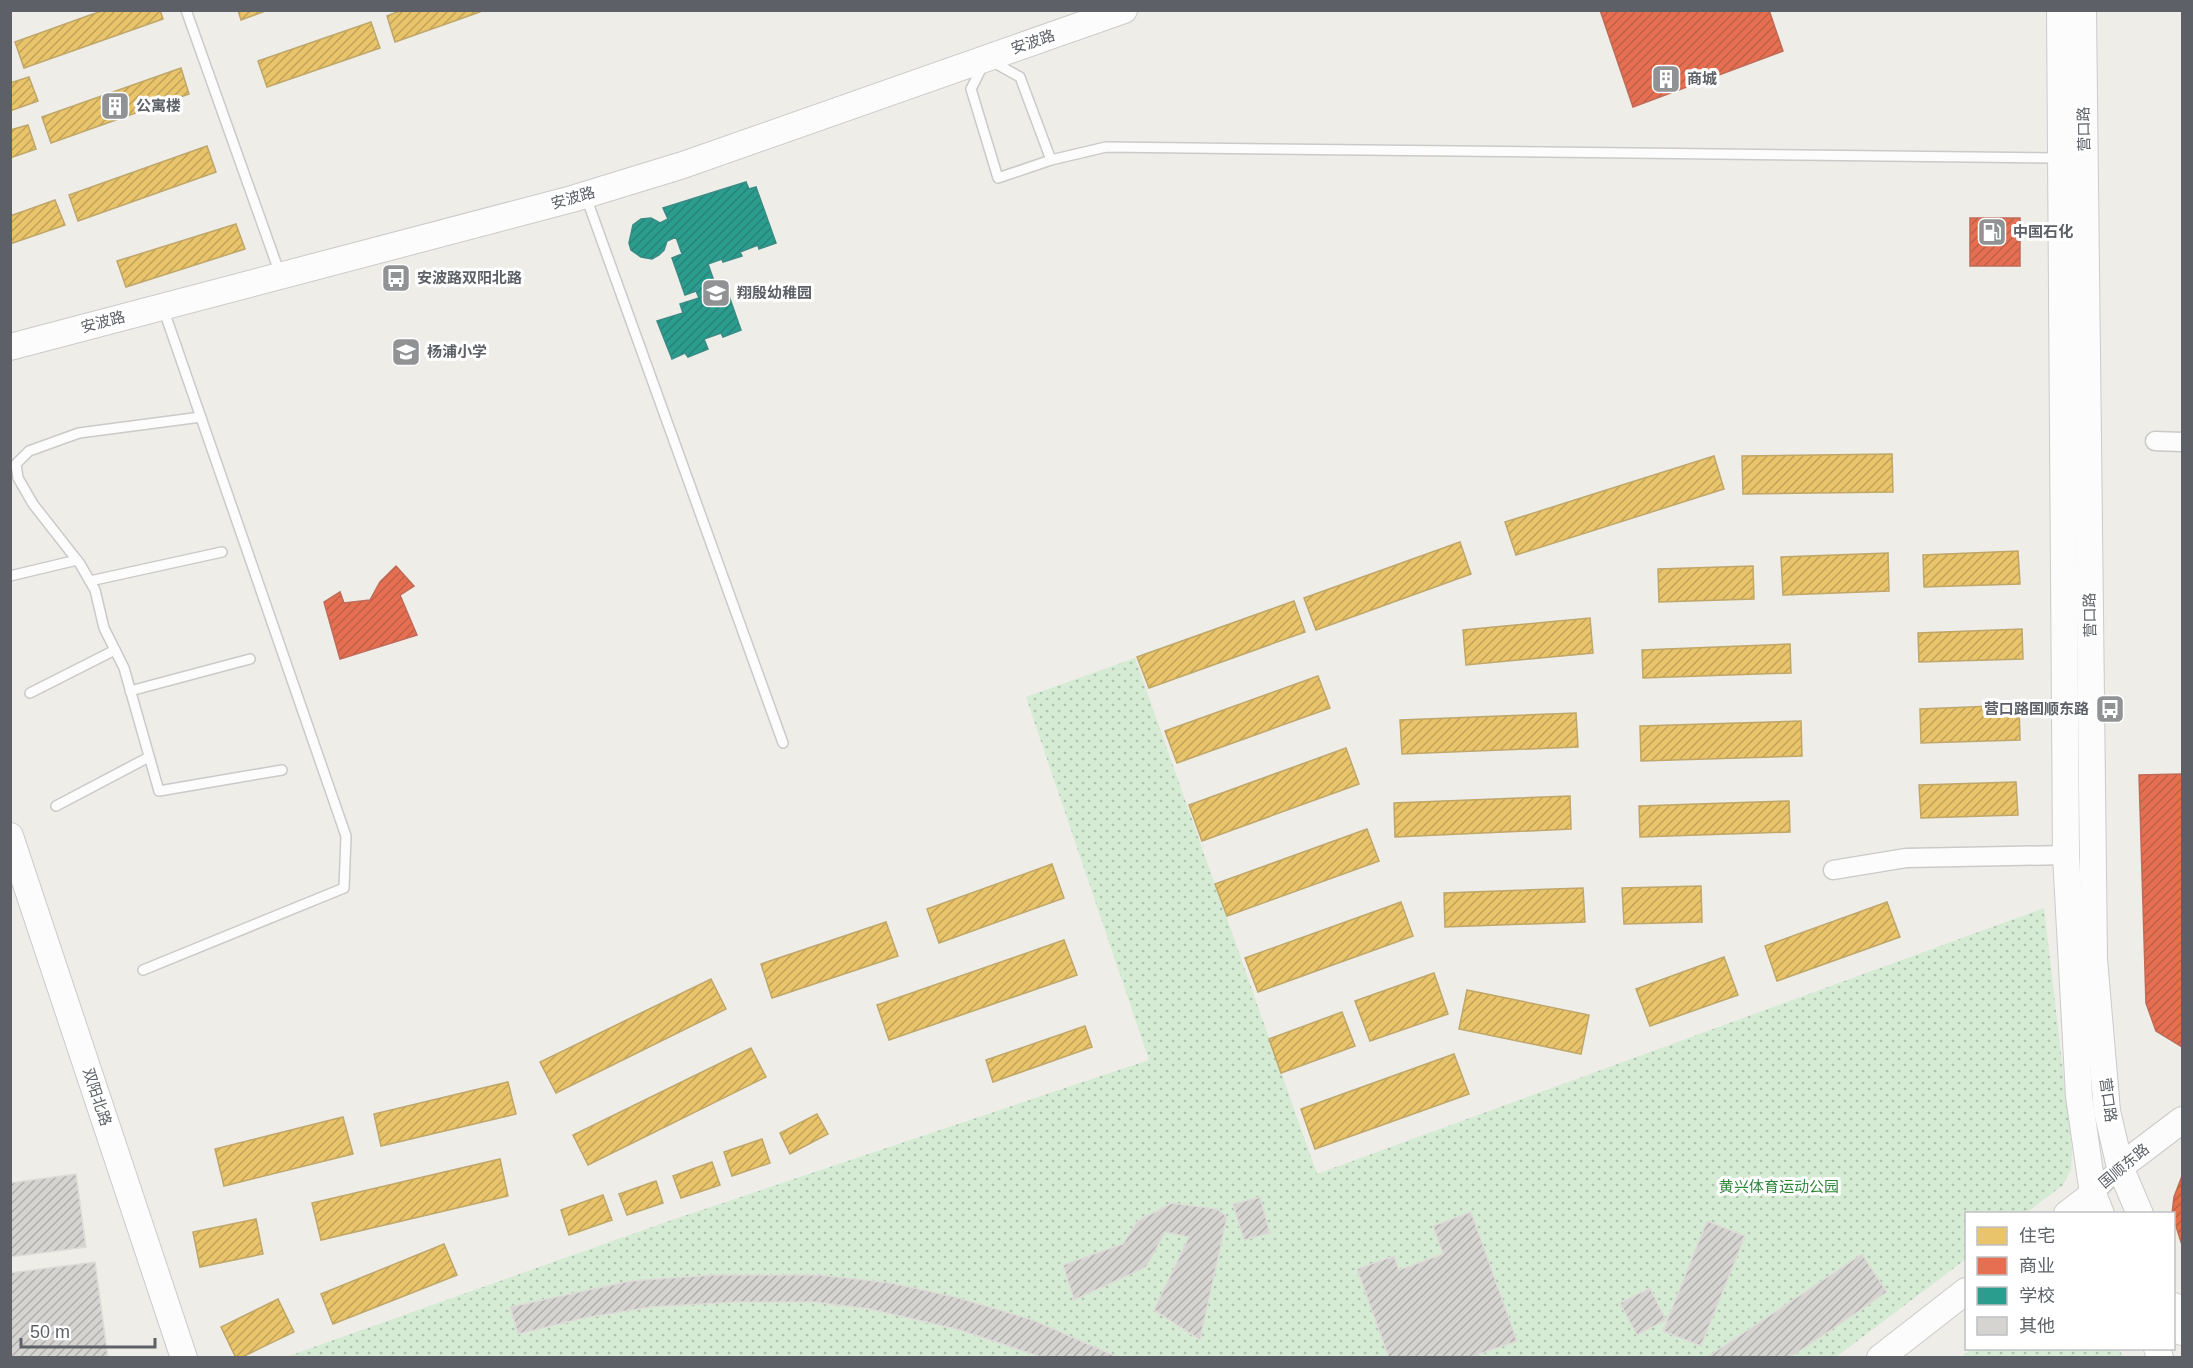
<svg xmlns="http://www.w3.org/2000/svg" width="2193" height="1368" viewBox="0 0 2193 1368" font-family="Arial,'Noto Sans SC',sans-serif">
<defs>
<pattern id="park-dots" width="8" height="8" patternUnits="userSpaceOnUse" patternTransform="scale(1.5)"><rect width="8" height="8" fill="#d5ebd4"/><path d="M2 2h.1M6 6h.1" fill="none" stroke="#b0c2b0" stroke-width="1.8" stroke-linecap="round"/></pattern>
<pattern id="homes-hatch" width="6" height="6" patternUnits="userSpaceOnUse" patternTransform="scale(1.5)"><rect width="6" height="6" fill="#e9c46a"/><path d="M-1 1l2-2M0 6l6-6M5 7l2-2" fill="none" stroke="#c0a35b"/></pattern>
<pattern id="shops-hatch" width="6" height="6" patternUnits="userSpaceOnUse" patternTransform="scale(1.5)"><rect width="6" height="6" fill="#e76f51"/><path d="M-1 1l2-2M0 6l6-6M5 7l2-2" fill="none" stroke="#be5f47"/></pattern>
<pattern id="schools-hatch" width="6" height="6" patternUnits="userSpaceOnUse" patternTransform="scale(1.5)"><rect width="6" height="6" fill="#2a9d8f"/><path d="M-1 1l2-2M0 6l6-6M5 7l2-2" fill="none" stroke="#278379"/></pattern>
<pattern id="building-hatch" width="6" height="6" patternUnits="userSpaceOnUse" patternTransform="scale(1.5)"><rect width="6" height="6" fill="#d5d4d1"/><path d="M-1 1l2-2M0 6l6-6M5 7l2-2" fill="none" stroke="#b0afad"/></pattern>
</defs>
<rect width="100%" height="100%" fill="#eeede8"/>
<g fill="url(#park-dots)">
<polygon points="1135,658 1317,1174 2044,908 2072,1149 2071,1169 2063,1185 2026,1213 1966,1214 1966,1259 1836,1357 283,1358 669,1221 1149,1060 1026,697"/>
<polygon points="1972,1349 2119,1349 2123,1357 1961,1357"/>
</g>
<g fill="url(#homes-hatch)" stroke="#bfa669" stroke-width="1.5">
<polygon points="104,10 160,10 163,19 24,68 15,42"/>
<polygon points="238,10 268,10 241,20"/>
<polygon points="402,10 480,10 480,12 395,42 387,16"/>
<polygon points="371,22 380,48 267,87 258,61"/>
<polygon points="181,68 189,94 51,143 42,117"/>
<polygon points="29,77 38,101 10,111 10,83"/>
<polygon points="28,125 36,149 10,158 10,130"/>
<polygon points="207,146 216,172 78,221 69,195"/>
<polygon points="55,200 65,225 10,244 10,216"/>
<polygon points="236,224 245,249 126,287 117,261"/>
<polygon points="1892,454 1893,492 1743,494 1742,456"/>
<polygon points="1714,456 1724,489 1516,555 1505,522"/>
<polygon points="1460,542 1471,574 1316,630 1304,598"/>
<polygon points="2018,551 2020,584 1924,587 1923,555"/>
<polygon points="1888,553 1889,591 1783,595 1781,557"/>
<polygon points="1753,566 1754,599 1659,602 1658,569"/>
<polygon points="1294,601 1305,632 1149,688 1137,657"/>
<polygon points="1590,618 1593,653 1466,665 1463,630"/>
<polygon points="2022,629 2023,659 1919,662 1918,633"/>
<polygon points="1790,644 1791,673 1643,678 1642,650"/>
<polygon points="1318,676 1330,708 1177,763 1165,731"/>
<polygon points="2019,705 2020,740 1921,743 1920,709"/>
<polygon points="1576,713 1578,747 1402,754 1400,720"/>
<polygon points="1801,721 1802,756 1641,761 1640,726"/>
<polygon points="1346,748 1359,784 1202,841 1189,805"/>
<polygon points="2016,782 2018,815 1921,818 1919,785"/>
<polygon points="1570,796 1571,829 1395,837 1394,803"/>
<polygon points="1789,801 1790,832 1640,837 1639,806"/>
<polygon points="1367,829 1379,861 1227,916 1215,884"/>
<polygon points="1052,864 1064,898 939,943 927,909"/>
<polygon points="1701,886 1702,922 1624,924 1622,888"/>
<polygon points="1583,888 1585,922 1445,927 1444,893"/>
<polygon points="1401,902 1413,936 1258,992 1245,958"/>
<polygon points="1887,902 1900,937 1777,981 1765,946"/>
<polygon points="886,922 898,956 772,998 761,964"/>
<polygon points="1064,940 1077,975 889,1040 877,1005"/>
<polygon points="1724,957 1738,995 1650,1026 1636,989"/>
<polygon points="1434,973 1448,1014 1370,1041 1355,1001"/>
<polygon points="711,979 726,1009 556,1093 540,1062"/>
<polygon points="1467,990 1589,1015 1581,1054 1459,1029"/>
<polygon points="1342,1012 1355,1046 1281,1073 1269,1039"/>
<polygon points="1085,1026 1092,1047 993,1082 986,1060"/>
<polygon points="751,1048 766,1077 588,1165 573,1135"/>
<polygon points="1454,1054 1469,1094 1315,1149 1301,1109"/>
<polygon points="508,1082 516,1114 381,1146 374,1114"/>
<polygon points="817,1114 828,1134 790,1154 780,1133"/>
<polygon points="343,1117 353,1154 224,1186 215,1149"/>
<polygon points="762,1139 770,1163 732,1176 724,1152"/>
<polygon points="500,1159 508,1196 321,1240 312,1203"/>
<polygon points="712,1162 720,1185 681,1198 673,1176"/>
<polygon points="656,1181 663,1203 627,1215 619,1194"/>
<polygon points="603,1195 612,1220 569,1235 561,1210"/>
<polygon points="256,1219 263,1254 200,1267 193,1232"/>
<polygon points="444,1244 457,1275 333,1324 321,1294"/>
<polygon points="278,1299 294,1332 240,1358 236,1358 221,1327"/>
</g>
<g fill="url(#shops-hatch)" stroke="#be6b58" stroke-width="1.5">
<polygon points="1600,10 1769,10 1783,51 1633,107"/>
<rect x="1970" y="218" width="50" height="48"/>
<polygon points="396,566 414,586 400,595 417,635 340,659 324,602 340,592 344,603 370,600 380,582"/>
<polygon points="2182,774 2182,1047 2156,1031 2146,1003 2139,775"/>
<polygon points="2182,1176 2182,1245 2172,1214 2174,1197"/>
</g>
<polygon fill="url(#schools-hatch)" stroke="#398b83" stroke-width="1.5" points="746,182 749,189 756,187 776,243 759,249 758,245 740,252 742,256 723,262 722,259 708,264 720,298 729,296 741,330 723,337 721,333 704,339 708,349 688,357 685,353 672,359 657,321 683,313 680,304 699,298 696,291 685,295 672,258 682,254 676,237 667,241 664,250 659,255 652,259 641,257 631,250 629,243 633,225 641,219 651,218 660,223 668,219 663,208"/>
<g fill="url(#building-hatch)" stroke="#dedcd7" stroke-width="1.5">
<polygon points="76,1174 86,1247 10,1257 10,1183"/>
<polygon points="1260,1197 1270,1233 1244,1240 1233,1204"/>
<polygon points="1172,1203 1217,1209 1227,1217 1200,1340 1154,1310 1189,1237 1165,1232 1146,1267 1074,1300 1063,1265 1123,1244 1138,1221"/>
<polygon points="1471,1212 1517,1341 1479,1354 1480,1358 1389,1358 1357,1269 1394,1256 1399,1270 1443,1254 1433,1226"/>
<polygon points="1707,1221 1745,1236 1701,1346 1663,1331"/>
<polygon points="1862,1254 1887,1292 1789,1358 1706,1358"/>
<polygon points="95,1262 108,1358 10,1358 10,1273"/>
<polygon points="712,1275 819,1275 891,1283 955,1297 1033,1320 1120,1358 1044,1358 960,1330 870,1309 814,1302 735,1302 651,1307 584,1318 518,1334 510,1307 630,1281"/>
<polygon points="1650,1288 1666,1320 1637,1335 1620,1303"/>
</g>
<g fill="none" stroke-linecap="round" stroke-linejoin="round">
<g stroke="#cacac9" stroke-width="12">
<g id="lane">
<polyline points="186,10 280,274"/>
<polyline points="993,62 1020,77 1051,160"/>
<polyline points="983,65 971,89 998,178 1051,160 1106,147 2059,158"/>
<polyline points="586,197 783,743"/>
<polyline points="201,417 79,433 29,451 16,464 18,478 33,504 80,564 95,590 104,628 124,668 159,791 282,770"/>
<polyline points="10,576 77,560"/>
<polyline points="90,581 222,552"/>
<polyline points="130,691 250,659"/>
<polyline points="30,693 115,650"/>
<polyline points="56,806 149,757"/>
<polyline points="143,970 344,888 346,836 163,308"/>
</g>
</g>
<g stroke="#cacac9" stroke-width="21">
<g id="street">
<polyline points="2155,441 2182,442"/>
<polyline points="1833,870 1906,858 2066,855"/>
<polyline points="2093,1194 2120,1167"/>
</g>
</g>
<g stroke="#cacbca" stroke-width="28">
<g id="secondary">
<polyline points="2060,10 2066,855 2079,1096 2093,1194 2101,1214"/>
<polyline points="2083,10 2094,959 2107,1111 2120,1167 2140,1214"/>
<polyline points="10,347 572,199 683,165 1124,10"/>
<polyline points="10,836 184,1358"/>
<polyline points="2120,1167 2182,1120"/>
<polyline points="2067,1214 2093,1194"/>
<polyline points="2174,1306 2182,1332"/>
<polyline points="2157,1348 2160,1358"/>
<polyline points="1880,1358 1966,1291"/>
</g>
</g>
<use href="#lane" stroke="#fcfcfc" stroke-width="9"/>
<use href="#street" stroke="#fcfcfc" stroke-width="18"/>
<use href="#secondary" stroke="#fcfcfc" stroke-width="26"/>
</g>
<defs>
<g id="building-square" transform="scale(1.5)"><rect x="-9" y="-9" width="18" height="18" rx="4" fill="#909294" stroke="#fff"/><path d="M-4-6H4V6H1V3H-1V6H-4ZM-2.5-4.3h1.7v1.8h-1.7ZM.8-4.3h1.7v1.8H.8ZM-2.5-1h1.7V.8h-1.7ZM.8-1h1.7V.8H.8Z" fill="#fff"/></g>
<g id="fuel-square" transform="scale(1.5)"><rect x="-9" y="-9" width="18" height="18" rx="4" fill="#909294" stroke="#fff"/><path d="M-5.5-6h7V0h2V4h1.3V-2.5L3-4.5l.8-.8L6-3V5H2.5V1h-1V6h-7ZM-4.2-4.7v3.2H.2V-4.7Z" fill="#fff"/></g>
<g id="bus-square" transform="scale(1.5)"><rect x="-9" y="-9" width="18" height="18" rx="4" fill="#909294" stroke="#fff"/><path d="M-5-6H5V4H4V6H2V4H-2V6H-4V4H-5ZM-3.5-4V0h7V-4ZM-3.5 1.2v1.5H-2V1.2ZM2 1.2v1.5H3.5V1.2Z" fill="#fff"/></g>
<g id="school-square" transform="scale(1.5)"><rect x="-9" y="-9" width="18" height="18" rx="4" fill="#909294" stroke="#fff"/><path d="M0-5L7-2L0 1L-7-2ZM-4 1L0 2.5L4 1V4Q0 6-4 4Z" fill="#fff"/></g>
</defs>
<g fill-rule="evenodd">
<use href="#building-square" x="1666" y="79"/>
<use href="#building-square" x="115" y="106"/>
<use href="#fuel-square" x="1992" y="232"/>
<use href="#bus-square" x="396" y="278"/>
<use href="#school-square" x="716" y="293"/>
<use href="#school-square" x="406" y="352"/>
<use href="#bus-square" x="2110" y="709"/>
</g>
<g text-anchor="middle" stroke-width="6" stroke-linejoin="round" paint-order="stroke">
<g font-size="15" fill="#5d6167" stroke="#fff">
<text transform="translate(1033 42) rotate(-19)" y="5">安波路</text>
<text transform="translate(2084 129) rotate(-91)" y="5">营口路</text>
<text transform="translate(573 198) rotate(-16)" y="5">安波路</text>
<text transform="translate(103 322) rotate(-15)" y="5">安波路</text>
<text transform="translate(2090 615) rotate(-91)" y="5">营口路</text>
<text transform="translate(97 1097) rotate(72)" y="5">双阳北路</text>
<text transform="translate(2108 1100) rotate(82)" y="5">营口路</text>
<text transform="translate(2124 1166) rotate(-40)" y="5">国顺东路</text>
</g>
<g font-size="15" font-weight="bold" fill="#5d6167" stroke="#fff" text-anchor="start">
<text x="1687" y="84">商城</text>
<text x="136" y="111">公寓楼</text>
<text x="2013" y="237">中国石化</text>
<text x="417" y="283">安波路双阳北路</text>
<text x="737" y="298">翔殷幼稚园</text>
<text x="427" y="357">杨浦小学</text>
<text x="2089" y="714" text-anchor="end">营口路国顺东路</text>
</g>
<g font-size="15" fill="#2d8539" stroke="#fff">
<text x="1779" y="1192">黄兴体育运动公园</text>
</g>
</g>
<rect width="2193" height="1368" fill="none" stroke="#5d6167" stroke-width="24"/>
<rect x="1965" y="1212" width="210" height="138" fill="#ffffff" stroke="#bec0c2" stroke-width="1.5"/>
<rect x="1977" y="1227" width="30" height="18" fill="#e9c46a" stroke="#bec0c2" stroke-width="1.5"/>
<text x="2019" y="1242" font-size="18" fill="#5d6167">住宅</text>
<rect x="1977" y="1257" width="30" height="18" fill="#e76f51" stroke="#bec0c2" stroke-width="1.5"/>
<text x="2019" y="1272" font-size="18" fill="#5d6167">商业</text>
<rect x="1977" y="1287" width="30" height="18" fill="#2a9d8f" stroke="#bec0c2" stroke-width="1.5"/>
<text x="2019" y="1302" font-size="18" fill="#5d6167">学校</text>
<rect x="1977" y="1317" width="30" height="18" fill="#d5d4d1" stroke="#bec0c2" stroke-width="1.5"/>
<text x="2019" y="1332" font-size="18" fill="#5d6167">其他</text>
<path d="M21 1338v9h134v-9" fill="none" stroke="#5d6167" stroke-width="3"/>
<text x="30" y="1338" font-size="18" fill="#5d6167" stroke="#ffffff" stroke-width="4.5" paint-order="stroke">50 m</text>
</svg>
